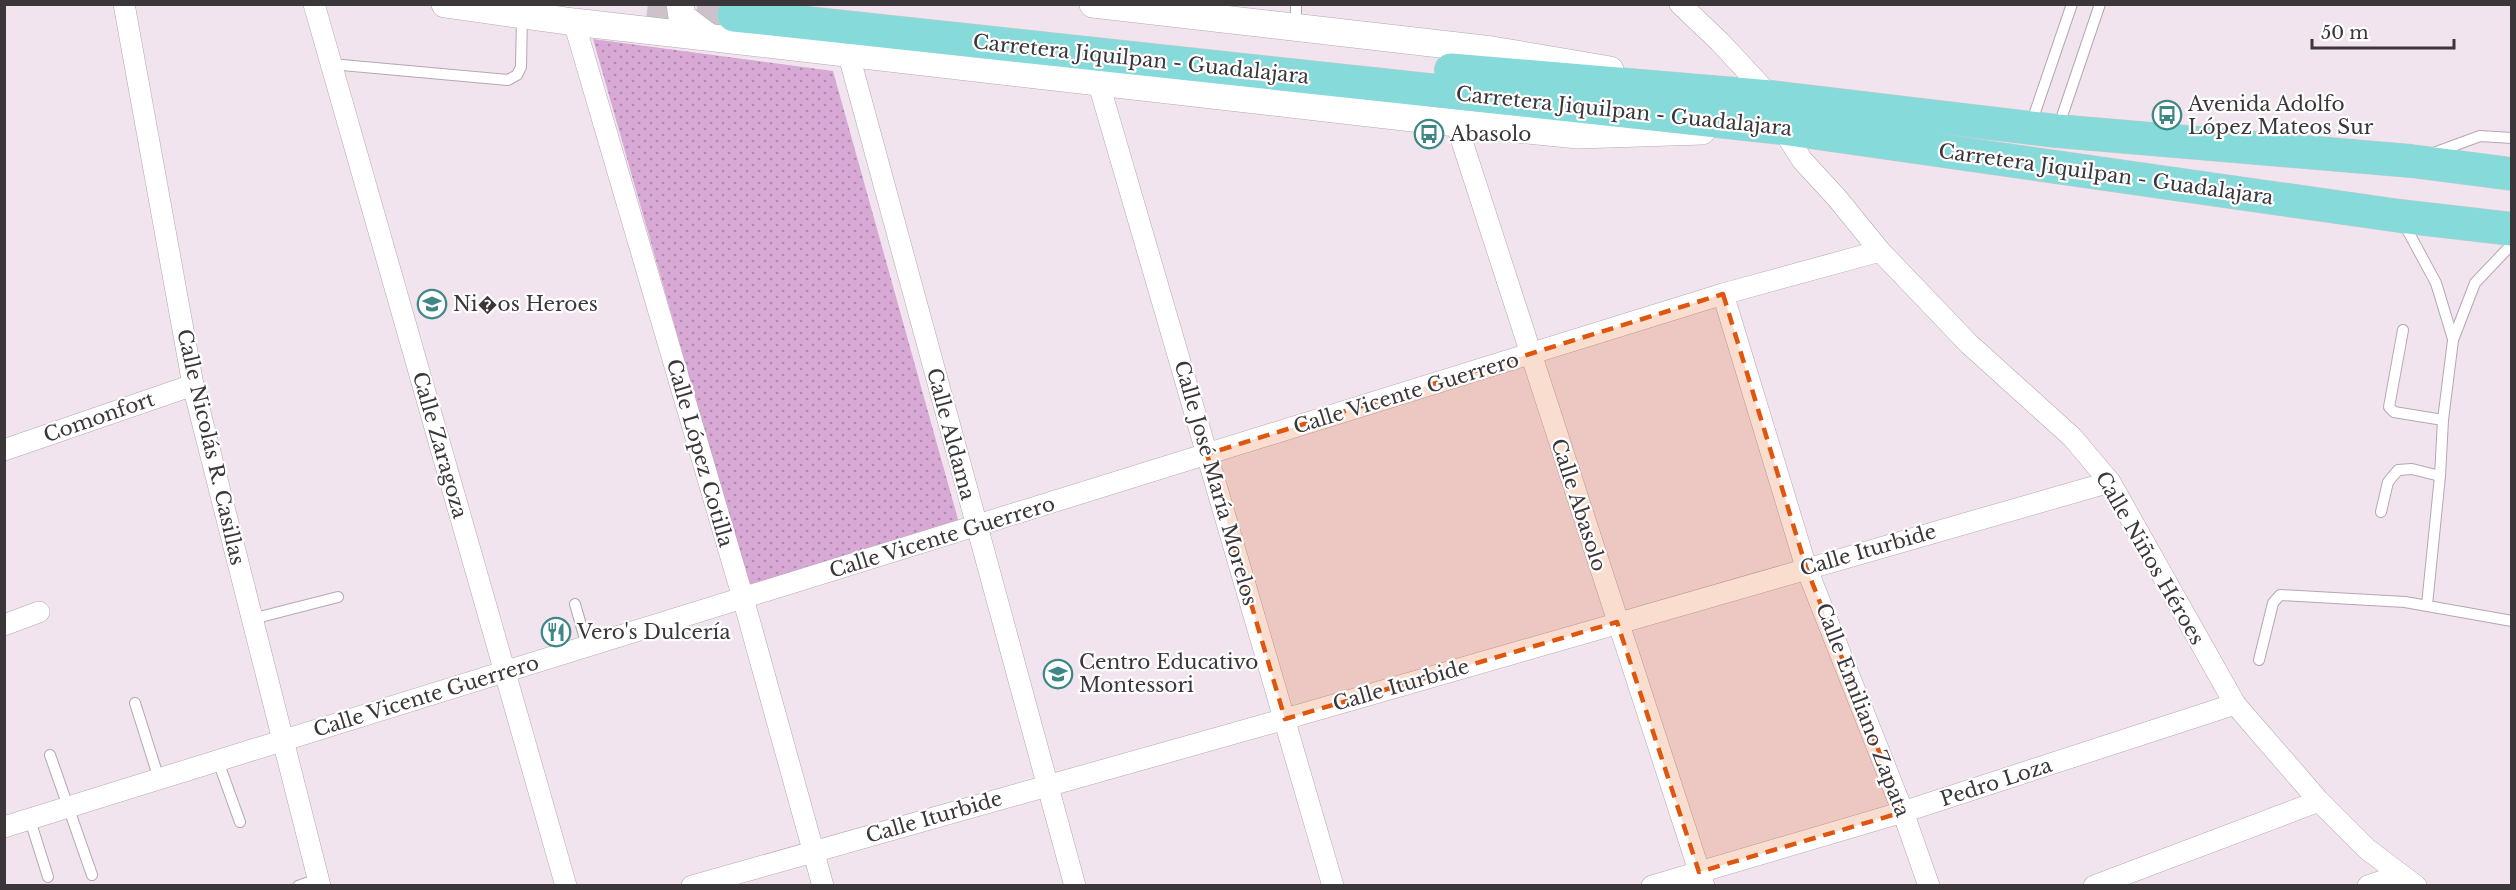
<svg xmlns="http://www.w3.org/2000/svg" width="2516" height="890" viewBox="0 0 2516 890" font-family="'Libre Baskerville',serif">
<defs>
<pattern id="grass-dots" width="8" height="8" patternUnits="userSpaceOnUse" patternTransform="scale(1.5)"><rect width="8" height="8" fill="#d8a9d5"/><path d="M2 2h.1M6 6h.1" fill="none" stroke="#b08aae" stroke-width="1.8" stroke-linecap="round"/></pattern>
</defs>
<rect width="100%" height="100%" fill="#f1e4ef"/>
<polygon fill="url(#grass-dots)" points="593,39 833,71 959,523 749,587"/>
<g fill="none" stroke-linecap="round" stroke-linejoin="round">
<polyline stroke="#cdc1cb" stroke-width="33" stroke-dasharray="33 16" stroke-linecap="butt" points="648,4 734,15"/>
<g stroke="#b4a7b2" stroke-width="12">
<g id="service">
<polyline points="1296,28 1296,4"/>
<polyline points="331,64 508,80 517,75 521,67 522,15"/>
<polyline points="2031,124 2072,4"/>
<polyline points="2058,128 2100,4"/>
<polyline points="2431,154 2480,136 2512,138"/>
<polyline points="2403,222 2436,283 2453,339"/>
<polyline points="2403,330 2389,407 2394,412 2443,420"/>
<polyline points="2381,512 2388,482 2398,470 2412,469 2440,476"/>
<polyline points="575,604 587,646"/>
<polyline points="2427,605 2440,476 2443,420 2453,340 2475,283 2512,244"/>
<polyline points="252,619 338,597"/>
<polyline points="2259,660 2273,603 2280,595 2405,602 2512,621"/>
<polyline points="135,703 159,779"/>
<polyline points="50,755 92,875"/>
<polyline points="218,761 240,822"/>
<polyline points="30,820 48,877"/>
<polyline points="298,886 318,879"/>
</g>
</g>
<g stroke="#b4a7b2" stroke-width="22">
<g id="minor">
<polyline points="124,4 193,385 320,886"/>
<polyline points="314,4 566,886"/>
<polyline points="1680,4 1720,42 1771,97"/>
<polyline points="574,22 743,598 823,886"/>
<polyline points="848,52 1075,886"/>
<polyline points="1098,81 1333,886"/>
<polyline points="1456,123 1704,886"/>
<polyline points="1782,128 1802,160 1837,198 1880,251 1969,344 2072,437 2110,482 2235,704 2319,801 2367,849 2416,886"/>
<polyline points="1723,294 1806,567 1903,812 1929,886"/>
<polyline points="4,450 193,385"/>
<polyline points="4,625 39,612"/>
<polyline points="4,827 1723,294 1880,251"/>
<polyline points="692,886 1285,719 2110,482"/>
<polyline points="1652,886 1903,812 2235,704"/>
<polyline points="2094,886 2319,801"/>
<polyline points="2368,886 2400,875"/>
</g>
</g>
<g stroke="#b4a7b2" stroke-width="28">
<g id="tertiary">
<polyline points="445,4 574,22 1456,123 1578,135 1702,131"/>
<polyline points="680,4 682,17 706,35"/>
<polyline points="1093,4 1492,50 1610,70"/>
</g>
</g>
<g stroke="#cccbcc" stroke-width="34">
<g id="trunk">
<polyline points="734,15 1782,128 2400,216 2512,229"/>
<polyline points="1451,70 1771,97 2057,131 2411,161 2512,174"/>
</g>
</g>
<use href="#service" stroke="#fff" stroke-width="10"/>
<use href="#minor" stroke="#fff" stroke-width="21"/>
<use href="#tertiary" stroke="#fff" stroke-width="27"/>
<use href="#trunk" stroke="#86dada" stroke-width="33"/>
</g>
<path fill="#df570e" fill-opacity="0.2" stroke="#df570e" stroke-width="4.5" stroke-dasharray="12 8" stroke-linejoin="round" d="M1723 294 1806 567 1903 812 1699 872 1617 622 1285 719 1207 454Z"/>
<defs>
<g id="bus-ring" transform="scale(1.5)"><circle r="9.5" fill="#fff" stroke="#3e8787" stroke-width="1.5"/><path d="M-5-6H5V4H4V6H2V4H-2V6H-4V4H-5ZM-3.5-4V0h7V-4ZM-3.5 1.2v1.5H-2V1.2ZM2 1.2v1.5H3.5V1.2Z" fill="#3e8787"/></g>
<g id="school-ring" transform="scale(1.5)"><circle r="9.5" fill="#fff" stroke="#3e8787" stroke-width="1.5"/><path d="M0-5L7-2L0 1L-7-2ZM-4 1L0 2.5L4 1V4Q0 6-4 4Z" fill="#3e8787"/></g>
<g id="restaurant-ring" transform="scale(1.5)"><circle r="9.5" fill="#fff" stroke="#3e8787" stroke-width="1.5"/><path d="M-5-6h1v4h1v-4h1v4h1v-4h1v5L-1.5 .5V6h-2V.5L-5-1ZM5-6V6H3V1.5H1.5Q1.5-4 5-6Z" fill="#3e8787"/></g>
</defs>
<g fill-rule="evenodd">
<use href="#bus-ring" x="2167" y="115"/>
<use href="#bus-ring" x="1429" y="134"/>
<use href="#school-ring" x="432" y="304"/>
<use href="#restaurant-ring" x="556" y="632"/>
<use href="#school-ring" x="1058" y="674"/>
</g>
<g text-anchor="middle" stroke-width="4.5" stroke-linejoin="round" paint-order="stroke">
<g font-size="20" fill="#3b363a" stroke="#fff">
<text transform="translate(1141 59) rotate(6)" y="7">Carretera Jiquilpan - Guadalajara</text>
<text transform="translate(1624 111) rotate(6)" y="7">Carretera Jiquilpan - Guadalajara</text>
<text transform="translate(2106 174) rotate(8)" y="7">Carretera Jiquilpan - Guadalajara</text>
<text transform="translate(1406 393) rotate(-17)" y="7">Calle Vicente Guerrero</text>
<text transform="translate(99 417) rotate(-19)" y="7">Comonfort</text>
<text transform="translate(951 434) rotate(75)" y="7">Calle Aldama</text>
<text transform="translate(440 445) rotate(74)" y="7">Calle Zaragoza</text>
<text transform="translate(211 447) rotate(77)" y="7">Calle Nicolás R. Casillas</text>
<text transform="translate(700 453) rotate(74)" y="7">Calle López Cotilla</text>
<text transform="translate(1216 483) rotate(74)" y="7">Calle José María Morelos</text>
<text transform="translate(1579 505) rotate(72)" y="7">Calle Abasolo</text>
<text transform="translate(942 537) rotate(-17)" y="7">Calle Vicente Guerrero</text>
<text transform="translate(1868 550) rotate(-16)" y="7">Calle Iturbide</text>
<text transform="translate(2150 558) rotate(60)" y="7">Calle Niños Héroes</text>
<text transform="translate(1401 685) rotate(-16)" y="7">Calle Iturbide</text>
<text transform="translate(426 696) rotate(-17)" y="7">Calle Vicente Guerrero</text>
<text transform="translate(1863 710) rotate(69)" y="7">Calle Emiliano Zapata</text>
<text transform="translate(1996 782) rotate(-18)" y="7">Pedro Loza</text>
<text transform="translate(934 817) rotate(-16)" y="7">Calle Iturbide</text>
</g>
<g font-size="20" fill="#3b363a" stroke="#fff" text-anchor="start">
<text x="2188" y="111">Avenida Adolfo<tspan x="2188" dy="23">López Mateos Sur</tspan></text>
<text x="1450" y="141">Abasolo</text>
<text x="453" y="311">Ni�os Heroes</text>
<text x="577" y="639">Vero's Dulcería</text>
<text x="1079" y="669">Centro Educativo<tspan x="1079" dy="23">Montessori</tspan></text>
</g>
</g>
<rect width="2516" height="890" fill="none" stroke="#3b363a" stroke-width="12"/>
<path d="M2312 39v9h142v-9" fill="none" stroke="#3b363a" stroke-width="3"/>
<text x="2321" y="39" font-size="18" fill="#3b363a" stroke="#ffffff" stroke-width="4.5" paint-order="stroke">50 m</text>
</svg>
